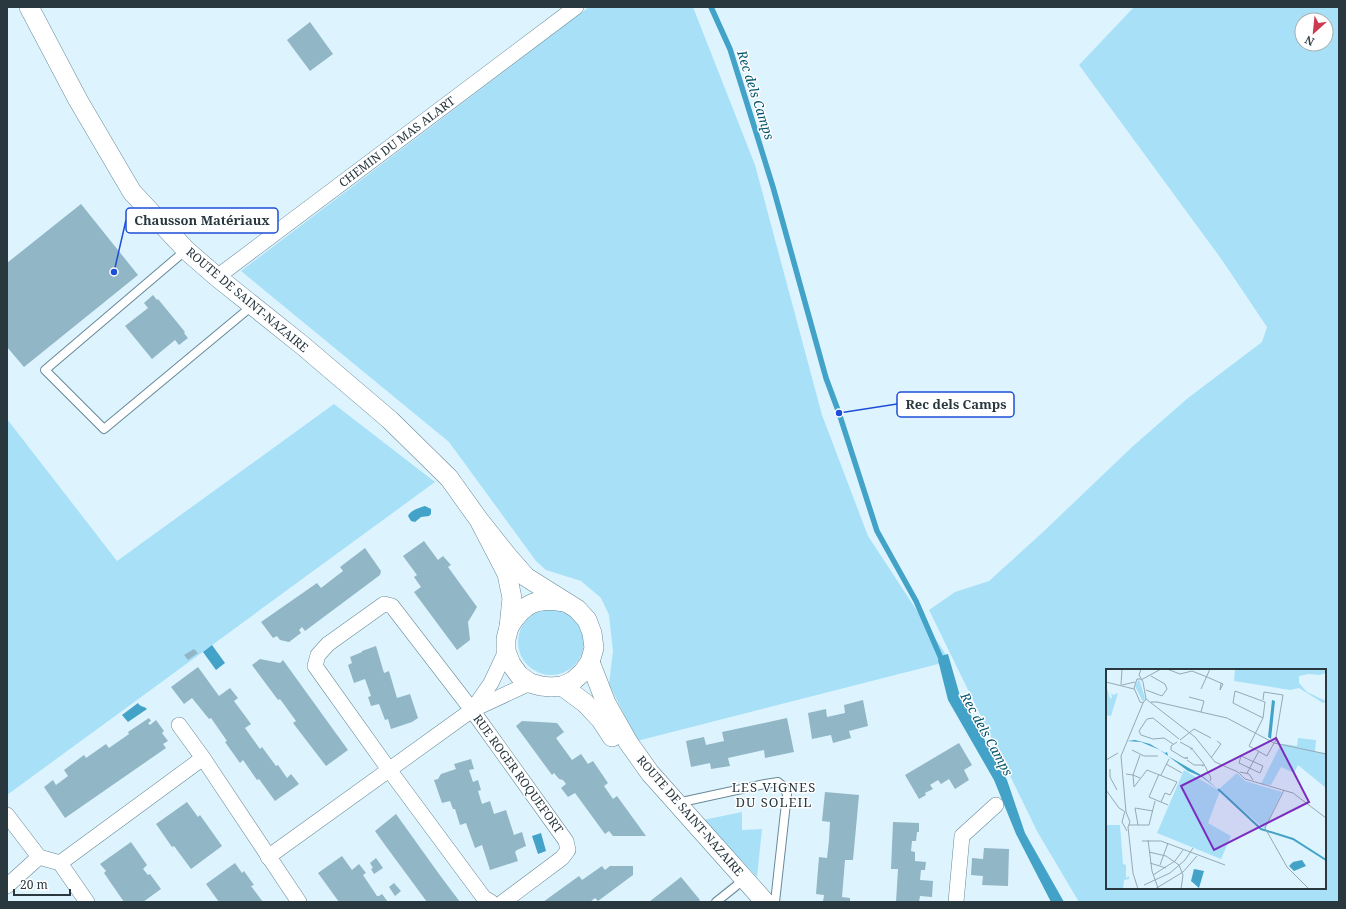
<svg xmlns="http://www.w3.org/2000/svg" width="1346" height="909" viewBox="0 0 1346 909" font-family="'Noto Serif',serif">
<rect width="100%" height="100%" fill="#ddf4fe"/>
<g fill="#a8e0f8" fill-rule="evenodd">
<polygon points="589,7 693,7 755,165 822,415 868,536 950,661 637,741 609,684 613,651 609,615 601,598 581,581 546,570 536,561 449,442 241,271"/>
<path d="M1134 7H1339V902H1079L1038 833 929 610 955 592 989 581 1043 532 1132 447 1188 398 1262 342 1267 327 1222 260 1079 65ZM1302 20H1326V44H1302ZM1107 670H1325V888H1107Z"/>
<polygon points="334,404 435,482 7,795 7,419 117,561"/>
<circle cx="551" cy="642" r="33"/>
<polygon points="742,812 742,830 762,829 757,877 703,820"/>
</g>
<g fill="#43a2c7">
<path d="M425 506 431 509V514L429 516 421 517 415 522 411 521 408 516C411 510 419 508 425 506Z"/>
<polygon points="212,645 225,663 216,670 203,652"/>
<polygon points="948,654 960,696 1007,780 1025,833 1064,902 1051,902 1016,834 994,780 948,700 938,660 941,656"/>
<path d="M138 703C140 707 144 706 147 709L128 722 122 715Z"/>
<polygon points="541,833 546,851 538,854 532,836"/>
</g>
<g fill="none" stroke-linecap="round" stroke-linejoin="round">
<polyline stroke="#43a2c7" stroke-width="5.5" points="711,7 730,49 773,187 826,378 839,413 877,531 916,601 943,663"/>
</g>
<g fill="#91b6c6">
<polygon points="310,22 333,54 310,71 287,40"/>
<polygon points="81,204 138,275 24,367 7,347 7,263"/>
<polygon points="153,295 157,300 158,299 185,332 184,333 188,338 179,345 175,340 152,359 125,326 148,308 144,303"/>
<polygon points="424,541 438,560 443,556 451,565 448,567 477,607 468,622 470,640 457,650 414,592 421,587 414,577 417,575 403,556"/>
<polygon points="365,548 381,571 380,575 305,631 302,627 299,630 301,633 289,642 280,640 277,636 273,638 261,622 317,583 321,588 343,571 340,567"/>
<polygon points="376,646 384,673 389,671 397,698 410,694 418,718 412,722 391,729 388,719 385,720 379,704 371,706 368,697 371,696 365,679 354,683 348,665 352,663 350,657 362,652 362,651"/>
<polygon points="194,649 198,653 188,660 184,655"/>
<polygon points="260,659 280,663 283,660 348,750 326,766 293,723 296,721 280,699 278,700 252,665"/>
<polygon points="198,667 219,696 230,688 238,698 234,701 251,724 245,728 260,749 262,747 276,766 278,765 287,778 291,774 299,784 275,801 259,779 257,780 243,760 240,763 225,742 227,741 211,718 209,719 192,698 184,704 171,687"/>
<polygon points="863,700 868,726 849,731 851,738 833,743 831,735 812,739 808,713 826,709 827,717 845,713 844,705"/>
<polygon points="149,718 151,721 148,723 150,725 156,720 164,731 162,733 168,741 163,744 166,748 65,818 44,787 53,780 56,785 68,776 64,770 84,755 86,758 106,744 109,748 129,734 128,732"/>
<polygon points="787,718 794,752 765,758 764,750 728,758 730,766 711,769 710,763 691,767 686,741 704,737 706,745 724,741 722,732"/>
<polygon points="522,721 557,723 564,732 556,738 572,760 581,754 588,764 593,761 608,783 604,786 613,799 617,796 646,836 613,836 609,831 605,834 575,793 568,797 561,788 566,784 563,780 559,779 554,773 552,775 516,726"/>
<polygon points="959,743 972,765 964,770 969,780 955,789 949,779 941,784 938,780 930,785 933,789 925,793 926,795 919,799 905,775"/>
<polygon points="471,759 474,769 469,770 473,782 478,780 481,790 478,791 482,804 490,801 494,814 506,810 514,835 522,832 526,846 517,850 515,852 518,861 490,870 482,845 475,848 466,823 460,825 455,809 453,809 450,801 442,803 434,780 438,779 441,774 456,769 454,764"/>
<polygon points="825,792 859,795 853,860 845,860 842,897 850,898 850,902 823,902 824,895 816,894 819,857 827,858 829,840 830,822 822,821"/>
<polygon points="187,802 198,817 200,815 222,846 191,869 174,846 172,847 156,824"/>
<polygon points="396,814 439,874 460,902 427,902 385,845 375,831"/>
<polygon points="893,822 919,823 919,832 917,832 916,841 912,841 911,851 915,852 915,861 926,862 925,870 921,870 920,880 933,881 932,897 920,896 919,902 896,902 898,869 891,869"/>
<polygon points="131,842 147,865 143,869 148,875 150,874 161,889 143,902 124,902 104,873 106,871 100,864"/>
<polygon points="984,848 1009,849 1008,886 982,885 983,876 971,875 972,858 983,859"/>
<polygon points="342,856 352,870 359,864 366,873 363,875 377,896 379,896 382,894 388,902 339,902 318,873"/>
<polygon points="376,858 383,868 374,874 371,869 373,868 370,863"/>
<polygon points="235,863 242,873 244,871 254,885 251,886 263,902 219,902 206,884"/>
<polygon points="602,866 605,870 610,866 633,866 633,875 598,901 595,898 590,902 543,902 579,876 582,880"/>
<polygon points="681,877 700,900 698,902 649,902"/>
<polygon points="394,883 401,891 395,896 389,887"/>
</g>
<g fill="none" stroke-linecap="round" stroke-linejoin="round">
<g stroke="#668998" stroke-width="10">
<g id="service">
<polyline points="186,250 45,370 104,429 252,306"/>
<polyline points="677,803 765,784 778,782 784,787 787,794 775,902"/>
<polyline points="716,902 736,886"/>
</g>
</g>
<g stroke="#668998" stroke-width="16">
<g id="minor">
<polyline points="217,277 576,7"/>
<polyline points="473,709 491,683 506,651"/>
<polyline points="179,725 203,758"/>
<polyline points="7,815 39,857 60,863 87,902"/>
<polyline points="268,857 472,710 530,683"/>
<polyline points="60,863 203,758 299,902"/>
<polyline points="7,886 39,857"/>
<polyline points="491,902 484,898 390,771 315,666 318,655 328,644 384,604 392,606 472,710 566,841 568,850 562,858 503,902"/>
<polyline points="956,902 962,836 996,805"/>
</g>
</g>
<g stroke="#668998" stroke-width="20">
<g id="tertiary">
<polyline points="29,7 78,100 132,192 186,250 217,277 302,345 390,420 449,478 479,520 506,554 526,577 577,609 587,620 592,633 594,648 590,662 583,672 573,681 562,686 551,687 541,686 530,683 519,675 511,664 506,651 506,639 509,627 512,598 507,574 479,520"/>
<path d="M509 627C523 604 536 597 563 602"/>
<polyline points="590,662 606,703 628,742 650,773 765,902"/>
<polyline points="562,686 585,703 601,720 612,737"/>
</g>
</g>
<use href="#service" stroke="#fff" stroke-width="8"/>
<use href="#minor" stroke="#fff" stroke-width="15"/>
<use href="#tertiary" stroke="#fff" stroke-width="19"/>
</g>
<g text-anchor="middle" stroke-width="3" stroke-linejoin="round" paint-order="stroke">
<g font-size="12" fill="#29383f" stroke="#fff">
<text transform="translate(397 142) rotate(-37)" y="4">CHEMIN DU MAS ALART</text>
<text transform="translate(247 300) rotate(40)" y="4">ROUTE DE SAINT-NAZAIRE</text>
<text transform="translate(518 774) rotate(54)" y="4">RUE ROGER ROQUEFORT</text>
<text transform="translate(690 816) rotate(49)" y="4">ROUTE DE SAINT-NAZAIRE</text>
</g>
<g font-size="13" font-style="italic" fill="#03556f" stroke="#fff">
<text transform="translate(756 95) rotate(72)" y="5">Rec dels Camps</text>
<text transform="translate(987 734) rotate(61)" y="5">Rec dels Camps</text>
</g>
<g font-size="13" letter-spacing="1" fill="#29383f" stroke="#fff">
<text x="774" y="792">LES VIGNES<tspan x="774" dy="15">DU SOLEIL</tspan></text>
</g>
</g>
<g transform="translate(1106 669)">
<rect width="220" height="220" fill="#ddf4fe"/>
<path d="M129 0H220V4L214 6 203 5 193 7V14L201 23 220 32 217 34 193 19 184 21 128 12ZM33 10 39 29 37 33 29 17ZM0 16 4 29H6L5 24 7 26 12 24 5 47 0 46ZM192 69 210 71 209 83 220 84V119L192 96 188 104 175 98 165 116 155 115 174 77 178 75 191 77ZM78 101 112 121 131 104 139 112 176 123 160 156V161L114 122 102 154 125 167 115 190 51 164ZM0 156H14L17 195 20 196V209L23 207V210L18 211 17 220H0Z" fill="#a8e0f8"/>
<path d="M166 31 169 32 165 70 162 68ZM29 71 44 75 59 84 61 83 62 87 95 106 113 121 96 108 82 102 54 81 35 73 21 72ZM196 191 200 197 188 202 183 197 187 193ZM88 200 98 202 93 219 85 212Z" fill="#43a2c7"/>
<path fill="none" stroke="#43a2c7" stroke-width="2" d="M112 120 155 160 187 170 220 191"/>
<path fill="none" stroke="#95a9b2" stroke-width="1" d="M61 0 74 5 86 2 101 8 117 15 114 21 115 14M35 10H31L28 19 34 33 37 34 40 30 37 13 33 6 35 0M35 11 55 0M0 13 28 20M15 16 16 0M16 16 29 13M95 20 104 0M40 21 56 27 61 20 59 15 45 7M83 28 98 32 95 43M40 30 89 68 109 93 132 103 139 110 187 124 220 149M157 31 158 23 177 26 169 74M45 33H51L121 49 168 74 220 85M157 49 127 34 129 22 159 33 157 49 143 77 161 87 168 74M74 71 88 60 105 69M71 73 65 77V81L78 89H82H79M74 73 87 80H84M67 75 58 69 47 70 35 66 33 62 41 50 47 49 73 70M26 81 38 87H52M87 81 98 95M135 87 157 97 154 104 133 94ZM105 89 115 75 111 72M0 91 12 84M81 91 88 96H99L96 97M60 95 76 104M99 97 105 109 104 112M4 100V108L11 121M134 103 143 105 147 111M141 104 153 82M20 105 27 106 34 86M53 105 43 128 62 136M55 106 63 90M34 109 27 106 28 118 41 101 71 113 64 126 59 124 55 133M0 121 13 139 18 142M178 121 159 159 181 198 203 220M19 142 16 153 21 162M23 156H43L49 132M32 156 29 139 47 142M42 171 46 202 52 219M36 172H55L119 196M43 183 60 187 73 196 77 206 75 220M44 194 60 199M54 196 62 174M47 206 69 192 77 181M38 216 64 204 79 191 87 179M32 220 27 204 22 158 24 153 20 143 15 87 37 34M49 220 77 203 91 187"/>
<path fill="#7b2cbf" fill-opacity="0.15" stroke="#7b2cbf" stroke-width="2" d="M170 69 203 133 108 181 75 117Z"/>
<rect width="220" height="220" fill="none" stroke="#29383f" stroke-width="2"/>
</g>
<path fill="none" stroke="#1d4ed8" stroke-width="1.5" d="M114 272L126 220M839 413L897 404"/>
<g fill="#1d4ed8" stroke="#fff" stroke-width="1.5">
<circle cx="114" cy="272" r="4"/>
<circle cx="839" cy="413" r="4"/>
</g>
<g fill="#fff" stroke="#1d4ed8" stroke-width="1.5">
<rect x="126" y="208" width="152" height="25" rx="4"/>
<rect x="897" y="392" width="117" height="25" rx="4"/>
</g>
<g font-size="13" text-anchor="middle" font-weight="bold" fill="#29383f">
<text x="202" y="225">Chausson Matériaux</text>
<text x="956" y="409">Rec dels Camps</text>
</g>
<rect width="1346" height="909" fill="none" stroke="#29383f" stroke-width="16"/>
<g transform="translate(1314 32) rotate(207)"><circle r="19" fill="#ffffff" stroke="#a9afb2"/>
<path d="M0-3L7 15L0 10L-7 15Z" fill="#cc3c50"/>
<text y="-6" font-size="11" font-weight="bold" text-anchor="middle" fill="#29383f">N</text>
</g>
<path d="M14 889v6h56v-6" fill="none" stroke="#29383f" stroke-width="2"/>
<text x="20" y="889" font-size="12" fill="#29383f" stroke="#ffffff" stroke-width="3" paint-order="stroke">20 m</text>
</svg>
